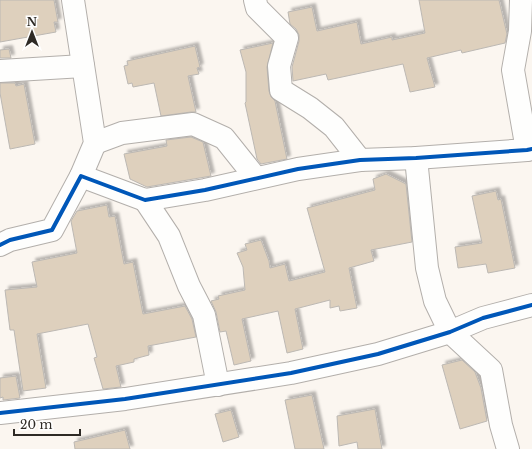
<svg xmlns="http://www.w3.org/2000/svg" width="532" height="449" viewBox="0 0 532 449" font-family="'Libre Baskerville',serif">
<defs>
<filter id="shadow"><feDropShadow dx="3.5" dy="-3.5" stdDeviation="1" flood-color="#0004"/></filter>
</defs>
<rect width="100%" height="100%" fill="#fbf6f0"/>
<g fill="#ded0bd" stroke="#bcb8b3" filter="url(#shadow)">
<polygon points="0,0 54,0 58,22 54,22 56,32 0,42"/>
<polygon points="419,0 499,0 507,34 505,43 462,53 461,50 427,58 435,87 410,92 403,64 328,80 326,74 293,81 292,67 299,41 299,35 296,29 290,24 288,12 312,7 317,31 357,22 361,44 392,37 392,40 425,33"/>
<polygon points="273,43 267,67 269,91 271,97 275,101 287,159 261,164 257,159 245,103 246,102 246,72 240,50"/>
<polygon points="195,46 200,67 197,68 199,74 188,76 196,112 191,112 161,116 154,83 133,87 132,83 128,84 124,66 128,65 127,61"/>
<polygon points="9,49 11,58 0,58 0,50"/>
<polygon points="0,83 15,83 16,86 24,84 35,144 10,149 0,93"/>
<polygon points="191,137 203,142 211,176 147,187 130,179 124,154 167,146 166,140"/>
<polygon points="386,174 406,184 412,242 371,250 374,261 349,268 357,308 340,311 339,306 330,308 330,300 295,309 303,349 287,353 278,311 242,319 251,361 234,365 226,331 220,332 216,312 211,301 219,299 218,296 245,290 243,267 237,253 247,250 245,244 261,240 269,261 270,268 285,264 289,281 325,272 307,208 375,190 373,179"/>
<polygon points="496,191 498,200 501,199 515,268 488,273 486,264 458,268 455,247 482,243 472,196"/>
<polygon points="107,205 109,217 115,216 124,264 133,262 143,314 185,306 192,319 196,337 148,346 149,355 134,359 134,362 116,366 121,387 103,389 94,358 97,357 88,324 37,334 46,388 23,391 14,330 10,330 5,290 37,287 32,262 77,253 71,221 77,211"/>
<polygon points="462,360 475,372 481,388 487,421 460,429 442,365"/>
<polygon points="16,376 20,398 3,400 3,397 0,398 0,378"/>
<polygon points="312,395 324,449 295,449 285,400"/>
<polygon points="375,409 382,449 358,449 357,442 339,446 337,416"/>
<polygon points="231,410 239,437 223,442 215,414"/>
<polygon points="125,430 130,449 75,449 74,442"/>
</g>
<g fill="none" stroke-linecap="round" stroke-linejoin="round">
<g stroke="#b3afab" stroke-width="24">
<g id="street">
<polyline points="73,0 95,143 81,176"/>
<polyline points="255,0 257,8 287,38 279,66 281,90 310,108 334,127 360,160"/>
<polyline points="521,0 520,31 513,70 527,150"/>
<polyline points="0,71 83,66"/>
<polyline points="95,143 122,133 193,124 224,138 256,178"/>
<polyline points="416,158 427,268 435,301 450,332 491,370 501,425 508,449"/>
<polyline points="145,200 169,236 189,286 204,315 218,385"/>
<polyline points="0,245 10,240 52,230 81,176 145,200 205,190 298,169 360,160 416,158 527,150 532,149"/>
<polyline points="0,413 125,399 291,373 378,354 450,332 483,318 532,305"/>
</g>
</g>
<use href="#street" stroke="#fefefd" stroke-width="22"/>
<g stroke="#fff" stroke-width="6">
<g id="cycleway">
<polyline points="0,245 10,240 52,230 81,176 145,200 205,190 298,169 360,160 416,158 527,150 532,149"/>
<polyline points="0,413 125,399 291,373 378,354 450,332 483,318 532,305"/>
</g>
</g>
<use href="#cycleway" stroke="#0057b8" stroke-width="4"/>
</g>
<g transform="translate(32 32)" stroke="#ffffff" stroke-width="3" paint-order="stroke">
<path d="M0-3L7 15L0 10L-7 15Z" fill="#2e2a25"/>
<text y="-6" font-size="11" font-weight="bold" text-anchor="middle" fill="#2e2a25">N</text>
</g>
<path d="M14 429v6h66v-6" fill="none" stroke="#2e2a25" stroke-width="2"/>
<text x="20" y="429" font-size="12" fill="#2e2a25" stroke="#ffffff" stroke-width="3" paint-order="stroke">20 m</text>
</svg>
